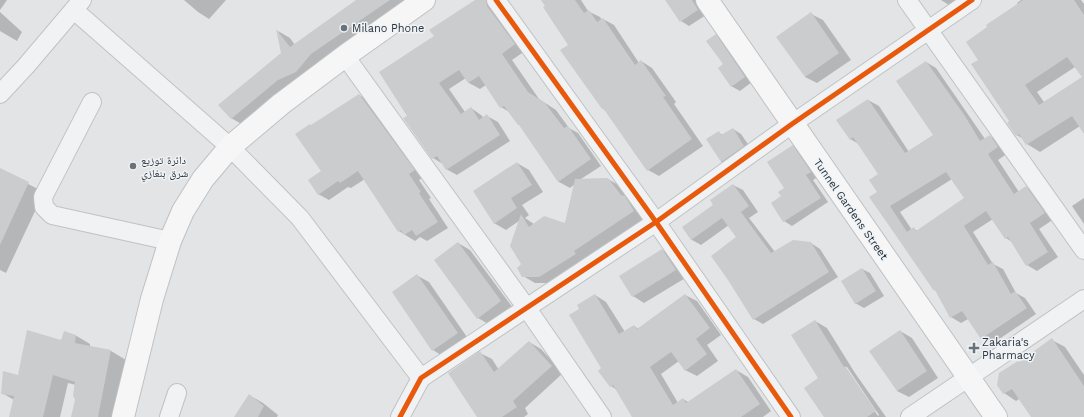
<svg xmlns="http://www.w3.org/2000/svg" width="1084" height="417" viewBox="0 0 1084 417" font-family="'Work Sans','Noto Naskh Arabic',sans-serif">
<rect width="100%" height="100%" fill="#e2e4e6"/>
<g fill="#0003" fill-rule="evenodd">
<polygon points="0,0 7,0 0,10"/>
<polygon points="184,0 226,0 209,19 198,12"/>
<polygon points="358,0 415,0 245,126 231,118 283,53 278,31 290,38 295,45"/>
<polygon points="477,0 498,0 525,51 512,60 539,99 556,110 569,128 578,133 601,166 581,179 608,179 620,186 645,218 586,258 588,261 551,283 535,283 523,276 519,221 506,230 494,223 517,163 529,170 543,192 522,205 529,215 525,218 534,224 565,224 575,184 570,188 559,182 521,126 511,113 501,107 486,85 480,89 469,83 466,78 449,89 465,112 471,108 481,115 484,118 487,116 498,122 510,141 457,175 446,169 443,164 433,158 408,116 435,37"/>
<polygon points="542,0 581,0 588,11 600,17 602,20 603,19 614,25 639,63 641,61 652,68 676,102 674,104 703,146 659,176 648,170 606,111 602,108 570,45"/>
<polygon points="666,0 696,0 706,15 689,26 681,21"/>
<polygon points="941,0 956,0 949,5"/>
<path d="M1021 0H1081L1084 4V132L1080 126 1040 152 1027 144 1023 139 1017 135 979 60 1018 4 1017 3ZM1075 67 1083 78 1044 102 1037 92Z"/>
<polygon points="0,12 22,32 17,41 0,31"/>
<polygon points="811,14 823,20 851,60 817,83 805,77"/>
<polygon points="716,36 724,40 752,82 740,91 731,86"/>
<path d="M926 62 936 68 985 139 990 136 1000 142 1008 153 998 160 1019 192 1026 187 1036 193 1054 219 1039 229 1058 257 1037 271 1027 265 1012 242 1006 238 993 219 973 232 993 264 1003 269 1016 293 1025 298 1036 314 992 344 982 338 968 319 961 323 951 317 878 192 879 175 859 144 850 139 868 100 879 106 909 152 935 136ZM952 179 966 199 918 231 914 229 912 230 900 212Z"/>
<polygon points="359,95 370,101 424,177 419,180 431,198 429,199 448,228 427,241 420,237 415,241 399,231 365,179 351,188 348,187 329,200 318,194 322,172 312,126"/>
<polygon points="733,129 741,134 752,150 730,166 721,162 719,133 723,135"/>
<polygon points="793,147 801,151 818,177 813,180 828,202 792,226 784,221 772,203 783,196"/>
<polygon points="0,170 44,192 6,273 0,270"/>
<polygon points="733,185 743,190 758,212 749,218 775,252 811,243 820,249 838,277 763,324 754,319 737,238 729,225 701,245 692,240 683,228 714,205"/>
<polygon points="1084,198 1084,224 1072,206"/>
<polygon points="458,243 470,250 513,308 490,325 478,318 435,260"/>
<polygon points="662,250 674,257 687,277 644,303 633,296"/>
<polygon points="862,269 870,273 884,296 864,308 855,303"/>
<polygon points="418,276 429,282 469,340 444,357 433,350"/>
<polygon points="595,295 606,302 625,332 634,326 639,329 685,295 697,301 721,335 707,345 718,361 697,376 685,370 679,361 661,374 678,403 683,399 695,406 704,417 633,417 617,390 611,386 581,309"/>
<path d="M815 321 827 328 855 373 886 417H825L820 378ZM845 367H847L879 415 878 416Z"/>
<polygon points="900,331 912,338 938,378 909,397 897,391"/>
<polygon points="75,335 90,344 90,347 111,351 126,360 114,417 72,417 76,400 76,385 68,383 60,417 10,417 14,400 2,393 19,376 61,341"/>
<polygon points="1052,340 1065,347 1084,375 1084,417 1032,417 1019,399 1016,401 1004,393 1019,363"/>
<polygon points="529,342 541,349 563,373 525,408 528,414 524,417 478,417 480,353 492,359 499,370"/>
<polygon points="736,370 748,377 771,411 763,417 725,417"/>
<polygon points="249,395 263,403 278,415 277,417 235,417"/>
</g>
<g fill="#caccce" fill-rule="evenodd">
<polygon points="356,0 390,0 311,54 296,72 278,80 231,119 218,105 281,53 276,29 290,47"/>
<polygon points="475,0 486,0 487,6 515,44 502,54 528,92 545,103 564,128 568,126 591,159 558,182 519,125 518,125 504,106 500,108 479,76 468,83 459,70 439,83 461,114 471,107 479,120 487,114 500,135 446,170 437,156 432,159 403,118 407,116 379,72 434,36 429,30"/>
<polygon points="541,0 575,0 584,13 589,10 597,22 603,18 635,65 641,60 666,96 663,97 692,139 647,171 603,108 602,109 560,50 568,45 543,7 545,6"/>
<polygon points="665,0 692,0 698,10 680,22"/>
<path d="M1023 0H1074L1084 15V134L1072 116 1026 145 1019 134 1016 136 1007 123 1009 121 971 64 978 60 966 42 987 27 986 25ZM1067 57 1082 77 1039 105 1025 85Z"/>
<polygon points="811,12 839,53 805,77 776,37"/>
<polygon points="716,34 745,77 731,87 718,68 723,64 706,41"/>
<path d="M926 61 965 116 980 141 990 135 998 147 988 154 1014 194 1026 186 1045 213 1030 223 1048 252 1026 266 1008 237 1005 239 986 211 964 226 988 265 993 262 1011 294 1015 291 1027 308 981 339 962 311 950 318 935 290 934 291 890 227 869 197 877 192 869 180 878 174 853 137 850 140 836 120 868 99 905 153 933 135 896 81ZM946 172 964 198 916 231 914 227 907 232 890 206Z"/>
<polygon points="359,94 415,170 409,174 421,192 419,193 438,222 416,236 412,230 404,235 401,230 398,232 358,171 340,183 338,181 318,195 308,180 321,171 295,134 310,124 311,125"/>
<polygon points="733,128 744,146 721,162 706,139 719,131 721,135"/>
<polygon points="793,145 811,172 806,175 821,198 783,222 771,203 781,196 778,192 784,188 767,162"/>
<polygon points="517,162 532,185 511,198 517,208 494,224 473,191"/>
<polygon points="0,168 29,182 0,245"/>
<polygon points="608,178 621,195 625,196 634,211 574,251 576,254 539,277 522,277 517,268 521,264 510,246 521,214 529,227 544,216 565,223 575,179"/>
<polygon points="733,184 749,206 741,212 771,253 793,240 811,242 829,272 753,320 728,280 711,256 736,237 722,218 691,240 682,227 713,205 710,200"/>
<polygon points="458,242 501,301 477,319 434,260"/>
<polygon points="662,249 676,270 632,297 619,276"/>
<polygon points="862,268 876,291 855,304 841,281"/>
<polygon points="417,274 458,333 432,351 392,292"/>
<polygon points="595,294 619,334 634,325 637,329 685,294 710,328 696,339 707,354 685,371 671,352 650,367 673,405 683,398 686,403 736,369 760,404 741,417 632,417 613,385 610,387 598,371 601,368 569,315 579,309 577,305"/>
<polygon points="815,320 844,367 845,366 876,411 867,417 824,417 804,388 818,378 791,335"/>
<polygon points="27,330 61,340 64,331 76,335 75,343 111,350 98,417 71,417 75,400 73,395 75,382 53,375 43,417 9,417 14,396 1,394 3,371 18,375"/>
<polygon points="900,330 927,371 897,391 869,351"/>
<polygon points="1052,338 1084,386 1084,417 1031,417 1012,389 1003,394 997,385 999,373 1018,361 1019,362"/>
<polygon points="529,341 552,366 513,401 517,407 502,417 477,417 448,373 480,351 494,372"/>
<polygon points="249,394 264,406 258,417 234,417"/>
</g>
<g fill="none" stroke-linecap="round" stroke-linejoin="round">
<g stroke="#c0c2c4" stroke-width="20">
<g id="minor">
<polyline points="496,0 656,222 791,417"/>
<polyline points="907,0 1084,250"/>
<polyline points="74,10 230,147 300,218 421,378"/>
<polyline points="345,56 526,307 602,417"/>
<polyline points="0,94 26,66 82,0"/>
<polyline points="92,102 43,197 44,207 52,215 170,241"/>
<polyline points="169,417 177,393"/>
<polyline points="400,417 421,378 656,222 792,124 972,0"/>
<polyline points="910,417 1084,299"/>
</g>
</g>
<g stroke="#bfc1c4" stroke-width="24">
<g id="major">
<polyline points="707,0 996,417"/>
<polyline points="123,417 152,299 170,241 183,211 203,179 230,147 281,104 345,56 424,0"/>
</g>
</g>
<use href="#minor" stroke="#f1f2f4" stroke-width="18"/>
<use href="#major" stroke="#f6f6f6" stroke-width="22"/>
<g stroke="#f0f3f6" stroke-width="8">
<g id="cycleway">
<polyline points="496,0 656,222 791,417"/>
<polyline points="400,417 421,378 656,222 792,124 972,0"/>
</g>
</g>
<use href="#cycleway" stroke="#e8590c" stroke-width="5"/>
</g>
<g fill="#6a7279" stroke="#f0f3f6" stroke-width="1.5">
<circle cx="344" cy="28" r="4"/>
<circle cx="133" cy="166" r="4"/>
<path d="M972 342h4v4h4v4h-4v4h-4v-4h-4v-4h4z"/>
</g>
<g text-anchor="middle" stroke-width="3" stroke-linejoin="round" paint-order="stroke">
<g font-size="11" fill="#2a353e" stroke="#f0f3f6" text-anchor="start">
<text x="352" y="32">Milano Phone</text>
<text x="141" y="164">دائرة توزيع<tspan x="141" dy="13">شرق بنغازي</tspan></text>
<text x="982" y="346">Zakaria's<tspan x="982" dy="13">Pharmacy</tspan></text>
</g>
<g font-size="11" fill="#2a353e" stroke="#f0f3f6">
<text transform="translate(851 209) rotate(55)" y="4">Tunnel Gardens Street</text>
</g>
</g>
</svg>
